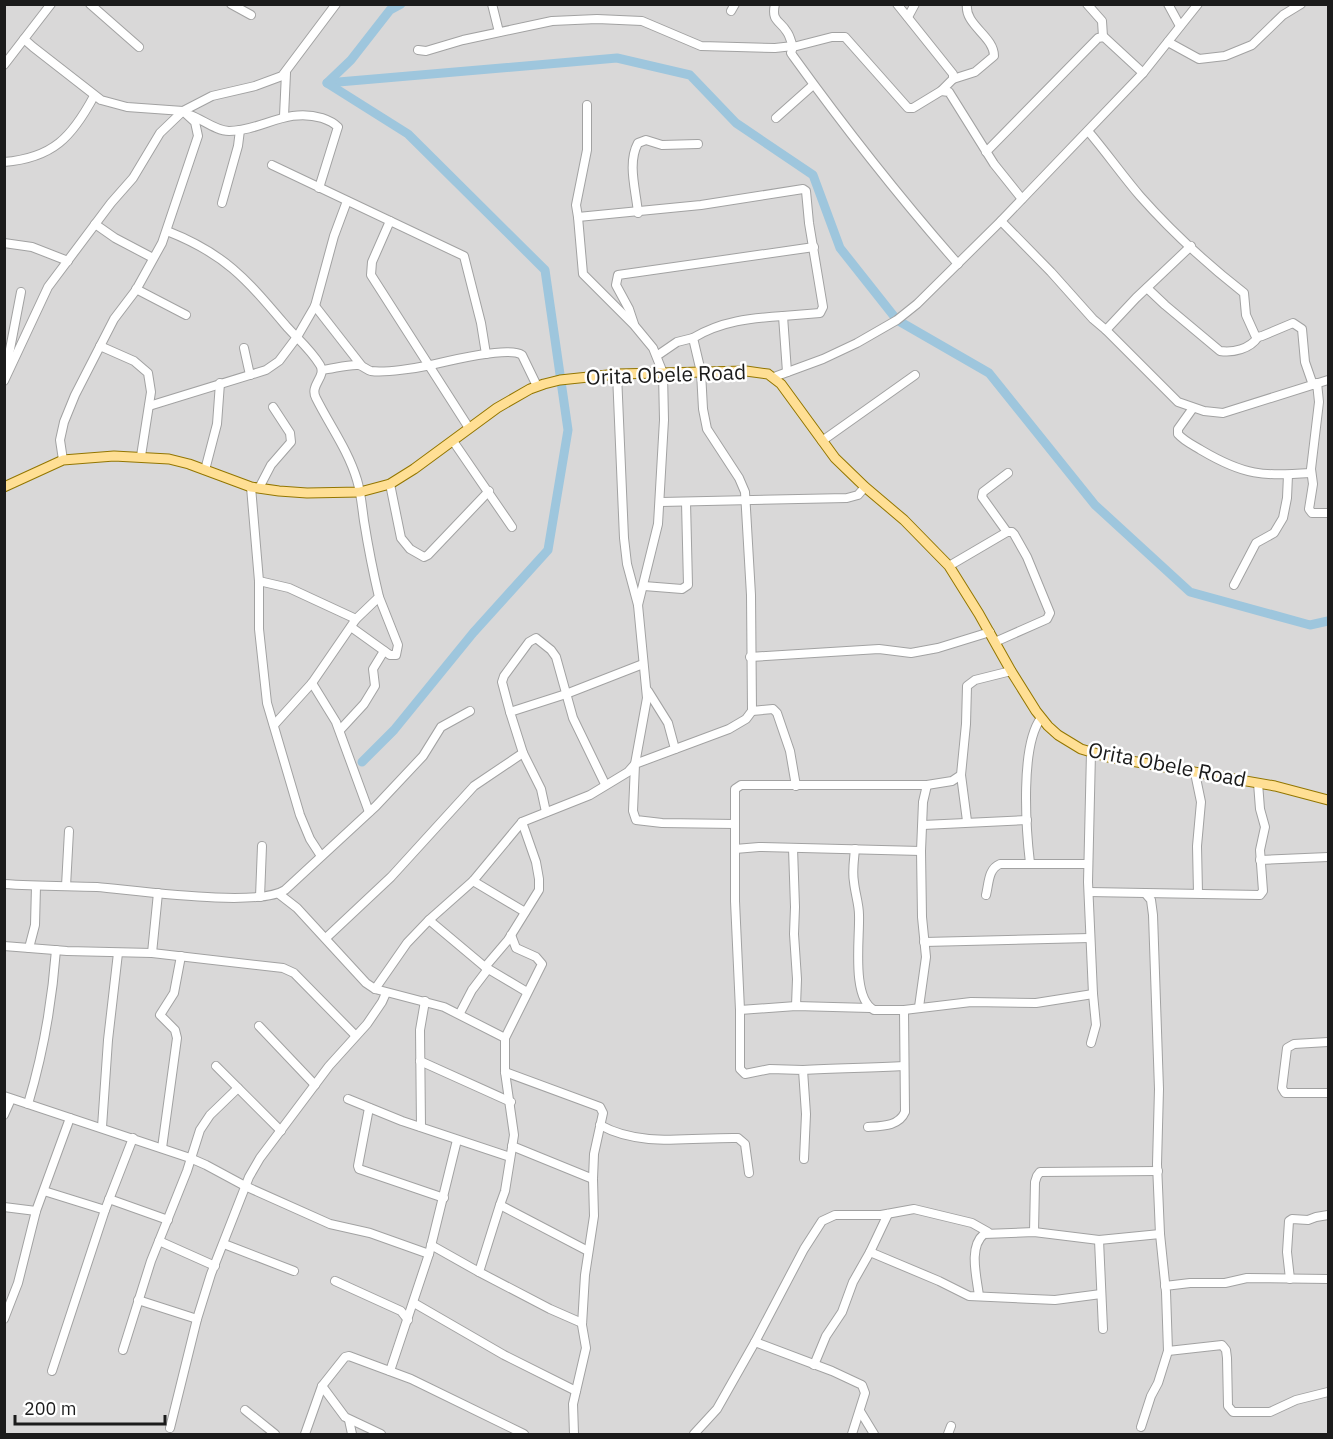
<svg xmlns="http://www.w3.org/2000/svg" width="1333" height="1439" viewBox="0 0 1333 1439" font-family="'IBM Plex Sans',sans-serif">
<rect width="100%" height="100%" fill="#edebe0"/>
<rect fill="#d9d8d8" x="5" y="5" width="1323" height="1429"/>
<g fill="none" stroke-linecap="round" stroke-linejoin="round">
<g stroke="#9ec6dd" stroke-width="9">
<polyline points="327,83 617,58 690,75 736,123 813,175 840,248 897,320 989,373 1095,505 1190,592 1310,625 1328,621"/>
<polyline points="362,762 394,730 473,633 548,550 568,430 545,270 408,134 327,83 351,60 390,10 401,4"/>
</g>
<g stroke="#a2a2a2" stroke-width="10">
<g id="minor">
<polyline points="51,4 24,39 33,47 101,100 127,107 183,111 195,122 198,136 162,243 136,290 114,319 75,395 64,422 60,440 63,460"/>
<polyline points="90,4 139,47"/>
<polyline points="231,4 251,15"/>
<polyline points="492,4 499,32"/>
<path d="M775 4C771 22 780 20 787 32 790 36 791 42 793 47"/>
<polyline points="897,4 953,74 953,79 941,91"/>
<polyline points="1087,4 1102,21 1103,37"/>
<polyline points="1168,4 1180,26"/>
<polyline points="731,11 735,4"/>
<polyline points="908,17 915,4"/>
<polyline points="1168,42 1199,59 1225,56 1252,45 1283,15 1301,4"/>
<polyline points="418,50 426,51 463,40 552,21 597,19 642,21 701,46 775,48 793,46"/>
<polyline points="4,65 24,39"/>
<path d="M953 79 975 72 994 56C994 36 964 25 967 4"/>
<polyline points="587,105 587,150 576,205 578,217 701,205 803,189 806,191 809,223 823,307 820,313 783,316 787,372"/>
<path d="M190 115C202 119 216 131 229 131 262 131 286 107 322 118 328 120 333 122 338 127L337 130 319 188"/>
<polyline points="284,116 286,73"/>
<polyline points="776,118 812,86"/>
<path d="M1088 131C1106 152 1122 175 1140 196 1171 231 1207 264 1244 293L1246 315 1255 335 1258 337 1262 336 1293 323 1302 329 1305 362 1313 385"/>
<polyline points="986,152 1098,38 1104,37 1143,73"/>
<path d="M4 162C53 158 72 137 94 96"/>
<polyline points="272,165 464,256 481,323 486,354"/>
<polyline points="222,203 238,146 240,130"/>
<path d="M638 213C636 190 627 163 638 143L646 140 662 145 698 144"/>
<polyline points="390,221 372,262 371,275 469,428"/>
<polyline points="1001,221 1051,272 1093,319 1106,330 1136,298 1191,246"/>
<polyline points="95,224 115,238 153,258"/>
<path d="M167 231C226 254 247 280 287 327 298 339 311 350 320 365 327 377 309 385 316 398 330 426 348 450 357 480 361 493 362 507 364 521 368 546 373 572 379 597L356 619 312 683 274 725"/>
<polyline points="4,243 32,247 68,261"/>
<path d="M958 264C900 198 845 128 793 56L791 53 793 47 832 37H845L908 108H913L941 91 949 92 994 164 1022 199"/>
<path d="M1147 288 1165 305 1220 351C1233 353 1250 349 1258 337"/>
<polyline points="136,289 186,315"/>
<polyline points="315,306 361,365"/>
<polyline points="634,324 629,309 616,285 618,275 814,247"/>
<polyline points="1106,330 1178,402 1204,411 1223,413 1328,380"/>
<polyline points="100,346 134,361 148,373 151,392 141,456"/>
<polyline points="244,348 250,375"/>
<polyline points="658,355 677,342 693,338"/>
<polyline points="6,370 21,292"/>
<path d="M322 370C333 369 348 364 359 365 363 366 367 370 371 371 386 373 417 368 431 365 448 361 509 346 522 355L537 386"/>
<polyline points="617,374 624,538 627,564 638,605"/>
<polyline points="774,377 823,359 857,343 897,320 917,304 1001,221 1143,73 1198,4"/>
<polyline points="4,381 48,287 111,203 133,178 160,133 183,111 212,96 255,86 282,76 336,4"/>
<polyline points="1317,383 1319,402 1311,469 1313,484 1309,509 1312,513 1328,513"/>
<polyline points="149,406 266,370 279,361 297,337 315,306 334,236 347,201"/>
<path d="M1193 408 1178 429V434C1184 441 1193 445 1201 450 1245 476 1262 476 1311 473"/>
<polyline points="453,441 512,527"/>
<polyline points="822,441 915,375"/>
<polyline points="205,470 217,424 220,383"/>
<polyline points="390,484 401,538 410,549 424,557 428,555 489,491"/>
<polyline points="251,487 259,581 259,629 267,703 300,815 310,839 321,856"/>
<polyline points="259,488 271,465 291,442 290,433 273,407"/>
<polyline points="661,502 847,498 858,495 865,487"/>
<polyline points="1007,532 982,497 983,492 1008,473"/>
<polyline points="949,566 1007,532 1012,532 1014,534 1027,557 1050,613 1047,619 995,642"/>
<polyline points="259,581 289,588 356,619"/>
<polyline points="1234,585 1256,543 1274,533 1283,518 1287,498 1288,475"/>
<polyline points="644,586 682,589 688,585 686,502"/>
<polyline points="351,627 390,655 396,655 398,645 379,597"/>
<polyline points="750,657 879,649 911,653 938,648 990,632"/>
<polyline points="312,683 336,722 369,812"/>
<polyline points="648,691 668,723 675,749"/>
<polyline points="752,711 773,709 777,713 790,751 796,786"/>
<polyline points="510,712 502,682 504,676 529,642 536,638 551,650 556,657 573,718 605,784"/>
<polyline points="340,730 364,704 375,686 373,669 384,651"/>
<polyline points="1091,752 1088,882 1093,994 1096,1025 1091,1043"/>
<polyline points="1195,773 1201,802 1197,846 1198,893"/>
<polyline points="961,775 967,821"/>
<polyline points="546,812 541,789 523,753 510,712 566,694 643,664"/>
<path d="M735 824 662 823 636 820 633 811 635 764 729 729 746 719 752 711 751 595 745 492 739 478 707 429 703 409 701 372 693 338C721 321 751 318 783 316"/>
<polyline points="923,825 1027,820"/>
<polyline points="793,848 795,907 794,934 797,979 796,1006"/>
<polyline points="735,849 759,847 921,851"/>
<path d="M855 849C854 860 852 872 854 882 855 893 859 904 859 915 860 937 851 998 874 1010H904L971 1002 1036 1003 1093 994"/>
<polyline points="1260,860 1328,857"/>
<path d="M1030 863C1026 829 1020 746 1041 718"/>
<polyline points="473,881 525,912"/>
<path d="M4 884C35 886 66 886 97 887 134 890 258 908 285 890L376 806 423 756 441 727 470 711"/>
<polyline points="66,886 69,831"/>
<polyline points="1089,892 1145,893 1151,900 1153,915 1159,1089 1157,1164 1160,1234 1166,1292 1168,1351 1158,1383 1151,1396 1141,1427"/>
<polyline points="1145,893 1260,895 1263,891 1260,850 1265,827 1260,809 1258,783"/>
<polyline points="279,894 297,908 366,983 375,989 444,1007 505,1038"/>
<path d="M986 895C989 883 988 869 1000 864H1088"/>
<polyline points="260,897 262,846"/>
<polyline points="429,920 485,967 527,992"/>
<polyline points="511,935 516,948 536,957 542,964 505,1038 505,1072 514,1135 505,1191 500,1205 588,1251"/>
<polyline points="326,938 391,877 474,786 523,753"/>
<polyline points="924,942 1090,938"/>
<polyline points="4,946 67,951 152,953 283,968 294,973 355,1035"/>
<polyline points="29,948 35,925 36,886"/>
<polyline points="152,953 158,893"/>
<polyline points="485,967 508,940 539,890 539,879 536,862 522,822"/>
<polyline points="375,989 407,943 429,920 473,881 522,822 590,795 628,772 635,764 647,698 638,605 658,524 664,420 663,373 653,348 634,325 583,274 578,217"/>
<polyline points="919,1007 926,957 922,917 921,851 923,802 927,785"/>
<polyline points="740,1010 796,1006 870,1008"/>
<polyline points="460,1013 472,990 488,969"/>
<polyline points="259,1026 315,1085"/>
<polyline points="1328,1042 1294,1044 1287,1048 1282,1088 1285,1093 1328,1093"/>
<polyline points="420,1061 511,1102"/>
<polyline points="216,1066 281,1131"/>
<path d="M803 1070C837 1068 870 1068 904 1066"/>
<polyline points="505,1072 600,1107 603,1113 594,1154 593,1179 594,1216 585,1275 582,1325 586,1348 573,1404 574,1434"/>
<polyline points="4,1096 190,1158 206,1165 245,1186 330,1224 370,1233 429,1254"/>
<polyline points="348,1099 402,1121 510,1157"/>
<path d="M28 1104C43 1054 52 1003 56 950"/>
<polyline points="369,1108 358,1166 359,1169 444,1198"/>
<polyline points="4,1115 11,1099"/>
<path d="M600 1125C641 1148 692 1137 738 1138L745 1144 749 1173"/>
<polyline points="102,1127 108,1040 118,953"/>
<polyline points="421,1127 420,1030 425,1001"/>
<path d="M868 1127C883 1126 899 1126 905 1112L904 1010"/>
<polyline points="512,1146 593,1179"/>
<polyline points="162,1148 177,1038 175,1030 160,1015 174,993 181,956"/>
<polyline points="804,1159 806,1114 803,1070 770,1069 745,1074 740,1069 740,1010 735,901 735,789 741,785 927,785 952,781 961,775 966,724 967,686 975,680 1011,671"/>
<polyline points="44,1191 105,1210"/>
<polyline points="109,1199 168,1220"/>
<polyline points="500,1205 479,1272 550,1309 582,1323"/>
<polyline points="4,1207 36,1211"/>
<polyline points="1034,1232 1035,1182 1037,1176 1040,1172 1158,1171"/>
<polyline points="1099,1240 1103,1329"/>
<polyline points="159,1241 215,1266"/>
<polyline points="224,1244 294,1271"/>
<polyline points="431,1245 479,1272"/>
<polyline points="870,1252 939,1281 969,1296 1055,1300 1101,1294"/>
<polyline points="1290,1279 1287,1252 1289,1221 1292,1219 1308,1220 1316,1217 1328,1215"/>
<polyline points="335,1281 401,1311 408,1320"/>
<polyline points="1165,1286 1190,1283 1225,1283 1247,1278 1328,1279"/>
<path d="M979 1296C977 1278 968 1247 984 1234L1034 1232 1099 1240 1160 1234"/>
<polyline points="138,1300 197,1319"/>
<polyline points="414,1303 504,1355 576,1391"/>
<polyline points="4,1319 18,1283 36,1211 70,1118"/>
<polyline points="755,1342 832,1371 862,1385 865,1393 852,1434"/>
<polyline points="123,1350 151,1261 187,1171 200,1130 210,1115 238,1088"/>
<polyline points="1168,1351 1222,1345 1226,1350 1227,1358 1228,1406 1233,1412 1270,1412 1296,1400 1328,1392"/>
<polyline points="814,1365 826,1336 842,1312 853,1282 870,1252 888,1214"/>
<polyline points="52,1371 105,1210 133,1138"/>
<polyline points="390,1371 429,1254 457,1140"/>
<polyline points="322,1386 345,1417 381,1434"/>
<polyline points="245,1410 275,1434"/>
<polyline points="860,1411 874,1434"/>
<polyline points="349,1420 352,1434"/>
<polyline points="170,1428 197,1319 211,1274 249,1177 260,1158 329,1066 367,1024 382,1002 386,993"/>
<polyline points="305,1434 322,1386 345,1357 349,1356 411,1379 524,1434"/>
<polyline points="694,1434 717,1409 755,1342 804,1249 822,1221 835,1215 881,1215 914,1209 972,1223 988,1232"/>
<polyline points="948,1434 951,1426"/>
</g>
</g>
<g stroke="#937600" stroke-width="11">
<polyline id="major" points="4,487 63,460 114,456 169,459 189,464 251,487 279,491 307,493 360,492 390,484 414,469 497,408 530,389 544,384 560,380 617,374 746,371 768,374 781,384 835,458 865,487 904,520 949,566 979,614 1011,671 1036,711 1048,726 1058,735 1081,749 1108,757 1275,786 1328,800"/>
</g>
<use href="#minor" stroke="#fff" stroke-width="8"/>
<use href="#major" stroke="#ffdf94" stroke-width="9"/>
</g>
<g text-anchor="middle" stroke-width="5" stroke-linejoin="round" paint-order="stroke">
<g font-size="21" fill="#1b1b1b" stroke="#fff">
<text transform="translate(666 375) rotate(-2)" y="7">Orita Obele Road</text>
<text transform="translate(1167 765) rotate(11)" y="7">Orita Obele Road</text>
</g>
</g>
<rect width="1333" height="1439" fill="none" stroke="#1b1b1b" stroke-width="12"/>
<path d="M15 1415v9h150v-9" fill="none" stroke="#1b1b1b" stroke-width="3"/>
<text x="24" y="1415" font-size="18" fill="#1b1b1b" stroke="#ffffff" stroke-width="4.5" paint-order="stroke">200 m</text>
</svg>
